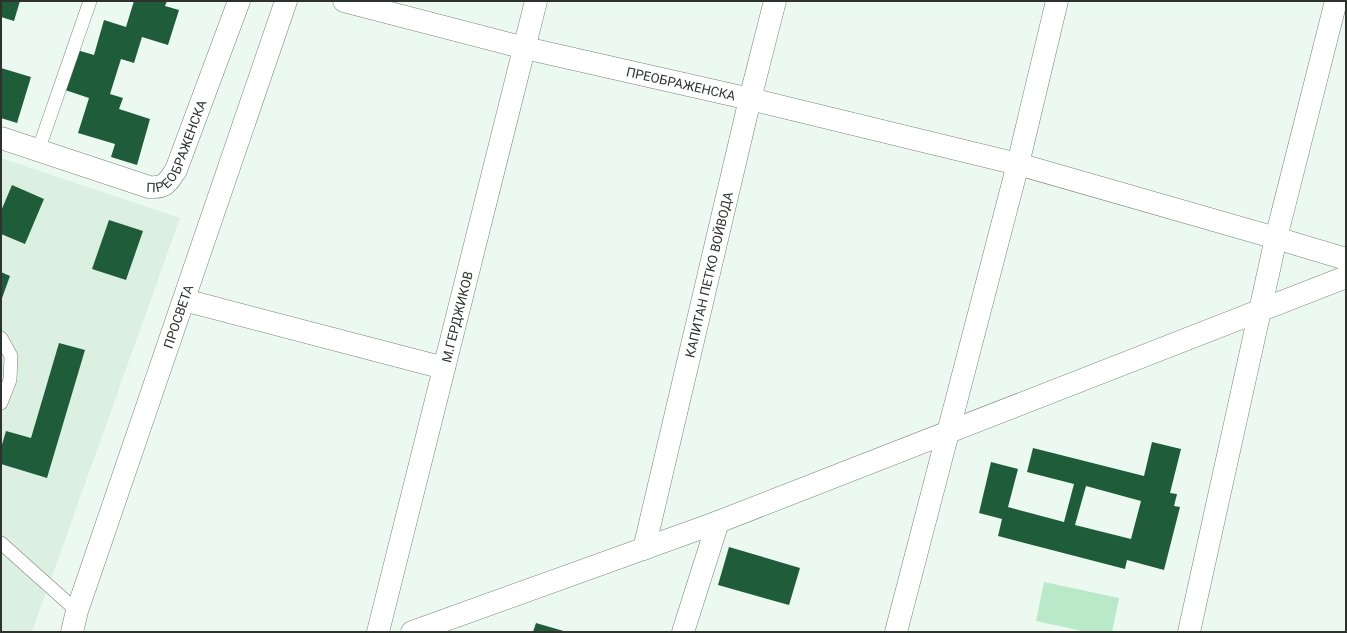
<svg xmlns="http://www.w3.org/2000/svg" width="1347" height="633" viewBox="0 0 1347 633" font-family="Roboto,sans-serif">
<rect width="100%" height="100%" fill="#ecf9f0"/>
<polygon fill="#dcf0e2" points="1,158 180,218 32,632 1,632"/>
<polygon fill="#b9e9c8" points="1044,582 1119,598 1112,632 1087,632 1036,621"/>
<g fill="#1f5d3a" fill-rule="evenodd">
<polygon points="1,1 20,1 14,21 1,17"/>
<polygon points="134,1 167,1 165,6 179,10 168,45 142,37 134,63 121,59 110,94 123,98 119,109 150,119 137,165 111,157 115,144 78,133 89,98 65,90 77,50 94,55 104,20 126,27"/>
<polygon points="1,68 31,77 17,123 1,118"/>
<polygon points="12,185 44,199 25,244 1,234 1,211"/>
<polygon points="109,220 143,231 126,280 92,269"/>
<polygon points="1,272 10,276 1,301"/>
<polygon points="59,343 85,350 47,478 1,464 1,448 6,431 31,438"/>
<path d="M1152 442 1181 449 1170 493 1177 494 1174 506 1180 507 1164 570 1127 560 1125 569 998 536 1002 519 979 513 991 462 1018 469 1008 507 1064 522 1074 484 1027 472 1033 448 1144 476ZM1086 486 1141 501 1131 539 1075 525Z"/>
<polygon points="729,547 800,568 789,605 718,585"/>
<polygon points="536,623 567,632 533,632"/>
</g>
<g fill="none" stroke-linecap="round" stroke-linejoin="round">
<g stroke="#76827a" stroke-width="14">
<g id="lane">
<polyline points="38,151 90,1"/>
<polyline points="1,338 11,356 10,380 1,403"/>
<polyline points="1,543 77,611"/>
</g>
</g>
<g stroke="#76827a" stroke-width="23">
<g id="street">
<path id="s1" d="M344 1 525 48 750 99 1018 164 1276 238 1346 259"/>
<path id="s2" d="M1 138 149 187C166 188 167 183 176 170L239 1"/>
<polyline points="184,300 444,368"/>
<path id="s3" d="M644 549 750 99 775 1"/>
<path id="s4" d="M72 632 77 611 286 1"/>
<path id="s5" d="M378 632 536 1"/>
<polyline points="412,632 718,522 1346,277"/>
<polyline points="683,632 718,522"/>
<polyline points="1189,632 1276,238 1336,1"/>
</g>
</g>
<g stroke="#76827a" stroke-width="23">
<polyline id="secondary" points="896,632 1018,164 1057,1"/>
</g>
<use href="#lane" stroke="#fff" stroke-width="13"/>
<use href="#street" stroke="#fff" stroke-width="22"/>
<use href="#secondary" stroke="#fff" stroke-width="22"/>
</g>
<g text-anchor="middle" stroke-width="4" stroke-linejoin="round" paint-order="stroke">
<g font-size="13" fill="#2d322f" stroke="#ecf9f0">
<text dy="5" stroke="none"><textPath href="#s1" startOffset="347">ПРЕОБРАЖЕНСКА</textPath></text>
<text dy="5" stroke="none"><textPath href="#s2" startOffset="209">ПРЕОБРАЖЕНСКА</textPath></text>
<text dy="5" stroke="none"><textPath href="#s3" startOffset="282">КАПИТАН ПЕТКО ВОЙВОДА</textPath></text>
<text dy="5" stroke="none"><textPath href="#s4" startOffset="333">ПРОСВЕТА</textPath></text>
<text dy="5" stroke="none"><textPath href="#s5" startOffset="325">М.ГЕРДЖИКОВ</textPath></text>
</g>
</g>
<rect width="1347" height="633" fill="none" stroke="#2d322f" stroke-width="4"/>
</svg>
